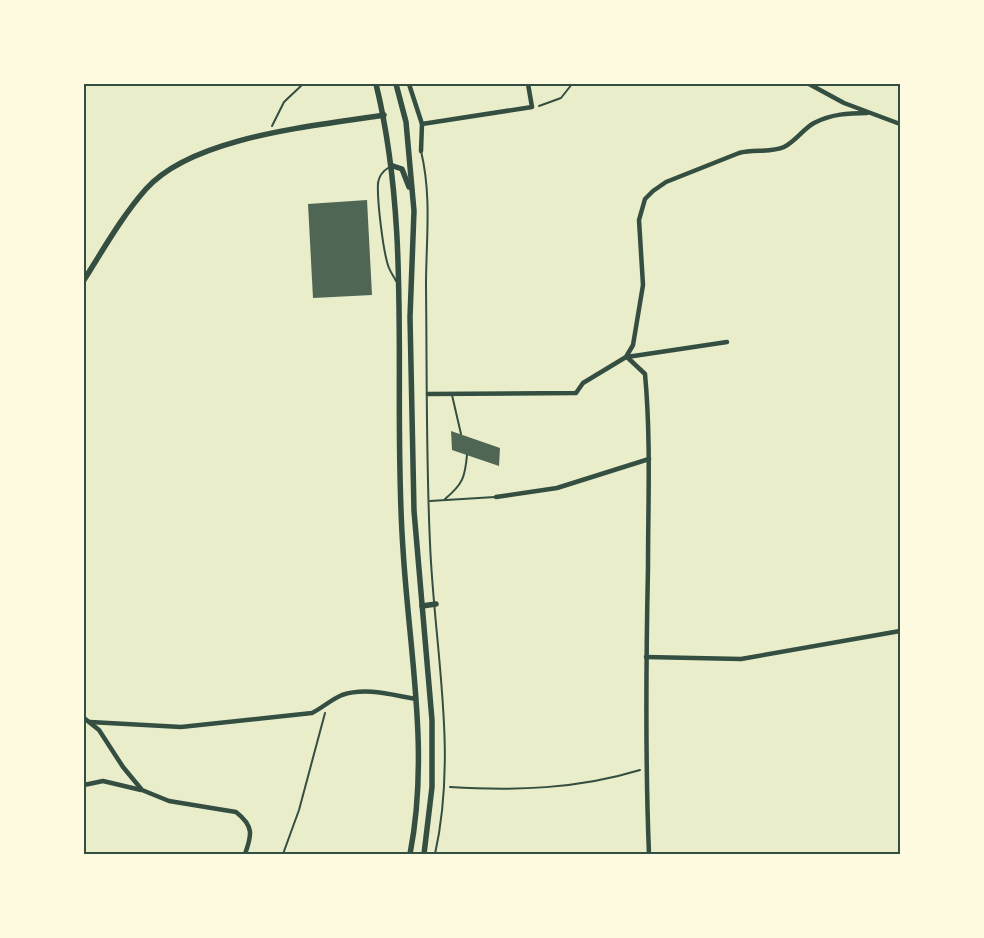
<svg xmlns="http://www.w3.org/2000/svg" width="984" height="938" viewBox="0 0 984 938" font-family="'Libre Baskerville',serif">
<rect width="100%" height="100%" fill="#e9edc9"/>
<g fill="#4f6655">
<polygon points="367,200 372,295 313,298 308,204"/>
<polygon points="451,431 500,448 499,466 452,450"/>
</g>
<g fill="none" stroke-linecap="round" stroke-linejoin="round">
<g stroke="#344e41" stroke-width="2">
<polyline points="539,106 561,98 572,84"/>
<polyline points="272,126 284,102 303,84"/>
<path d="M450 787C515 791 578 789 640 770"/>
<polyline points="283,854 299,810 325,713"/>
</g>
<g stroke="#344e41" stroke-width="2">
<path d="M421 151C432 197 426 240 426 286 427 372 426 458 430 543 434 647 458 751 435 854"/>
<path d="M388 168C383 171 379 177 378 183 377 199 383 253 389 268 391 273 394 277 396 281"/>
<polyline points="452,395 461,434"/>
<path d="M445 499C463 484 465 477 467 455"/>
<polyline points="430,501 495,497"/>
</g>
<g stroke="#344e41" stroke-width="4.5">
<polyline points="409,84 422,124 421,151"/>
<polyline points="809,84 844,103 900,124"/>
<polyline points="422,124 532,107 528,84"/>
<path d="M627 357 645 374C651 439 648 503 648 567 646 663 645 758 649 854"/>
<polyline points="627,357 727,342"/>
<path d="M428 394 576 393 583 383 626 357 633 345 643 285 639 220 645 199 653 191 666 182 739 153C753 149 771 153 784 147 796 141 803 129 814 123 831 114 849 113 867 113"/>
<polyline points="496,497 557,488 649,459"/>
<polyline points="646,657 741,659 900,631"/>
<path d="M84 718 99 730 123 767 142 790 169 801 236 812C254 826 252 835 245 854"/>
<path d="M90 722 181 727 312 713C322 708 332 699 342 695 366 687 392 695 416 699"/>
<polyline points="84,785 103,781 141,790"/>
</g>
<g stroke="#344e41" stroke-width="5.5">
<path d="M376 84C413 236 392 394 403 549 409 651 430 752 410 854"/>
<polyline points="396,84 406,122 414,211 410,317 414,511 432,720 432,787 424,854"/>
<polyline points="393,166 402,169 409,187"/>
<path d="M84 280C103 250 122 216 146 189 193 136 316 126 384 115"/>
<polyline points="422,606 436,604"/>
</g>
</g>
<rect width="984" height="938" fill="none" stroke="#fefae0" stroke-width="170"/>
<rect x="85" y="85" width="814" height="768" fill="none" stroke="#344e41" stroke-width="2"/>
</svg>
